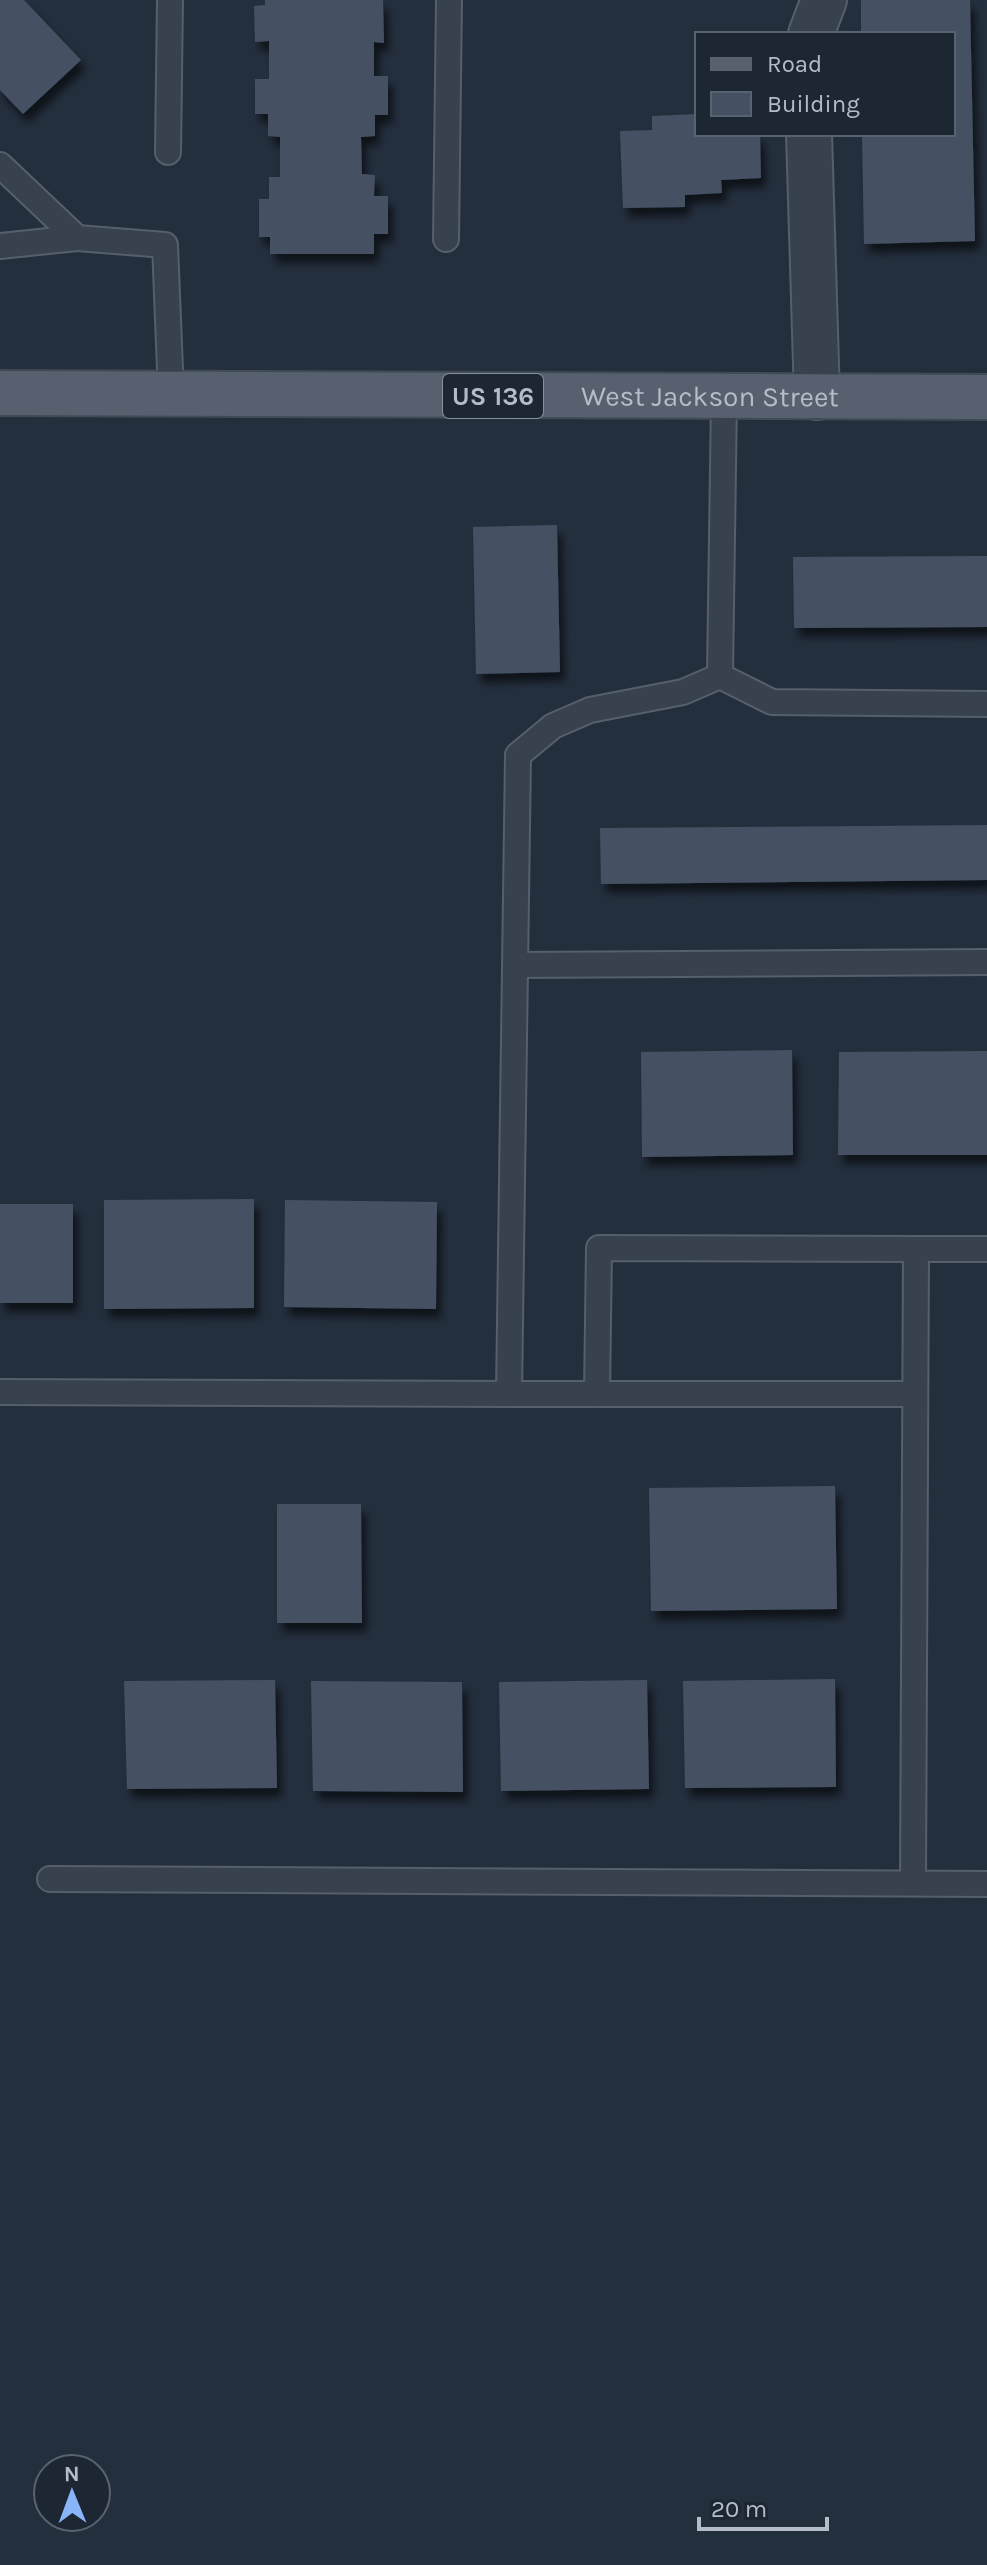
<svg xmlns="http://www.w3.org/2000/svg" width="987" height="2565" viewBox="0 0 987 2565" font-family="Karla,sans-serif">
<defs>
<filter id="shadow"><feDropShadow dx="5" dy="9" stdDeviation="4" flood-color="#0009"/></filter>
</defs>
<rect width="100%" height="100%" fill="#242f3e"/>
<g fill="#455162" filter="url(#shadow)">
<polygon points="0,0 24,0 81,60 23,114 0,90"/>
<polygon points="265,0 383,0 384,43 374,42 374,76 388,76 388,115 375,115 375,136 361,137 362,174 375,175 374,196 388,196 388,234 374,234 374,254 270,254 270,237 259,237 259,199 269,199 269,177 280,177 280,137 268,136 268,114 255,114 255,79 269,79 269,41 255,42 254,6 265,5"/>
<polygon points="861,0 970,0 975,241 864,244 862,134 953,134 953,34 861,34"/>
<polygon points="697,114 697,134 760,134 761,178 721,180 722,193 685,195 685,207 623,208 620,131 652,130 652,116"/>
<polygon points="557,525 560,672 476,674 473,527"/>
<polygon points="987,556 987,627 794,628 793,557"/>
<polygon points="987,825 987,880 601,884 600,828"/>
<polygon points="792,1050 793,1155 642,1157 641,1052"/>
<polygon points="987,1051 987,1155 838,1155 839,1052"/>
<polygon points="254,1199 254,1308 104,1309 104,1200"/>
<polygon points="285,1200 437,1202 436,1309 284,1307"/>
<rect x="0" y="1204" width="73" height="99"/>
<polygon points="835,1486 837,1609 651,1611 649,1488"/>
<polygon points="277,1504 361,1504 362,1623 277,1623"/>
<polygon points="835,1679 836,1787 685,1788 683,1681"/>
<polygon points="275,1680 277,1788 127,1789 124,1681"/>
<polygon points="647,1680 649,1789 501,1791 499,1682"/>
<polygon points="311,1681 462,1682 463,1792 313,1791"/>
</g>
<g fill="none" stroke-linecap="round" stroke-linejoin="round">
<g stroke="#565f6c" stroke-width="28">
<g id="service">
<polyline points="168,152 170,0"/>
<polyline points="0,165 77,238 165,245 171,394"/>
<polyline points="446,239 449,0"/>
<polyline points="0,246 77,238"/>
<polyline points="720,676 772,702 987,704"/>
<polyline points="515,965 987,962"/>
<polyline points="0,1392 509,1394 518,755 553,726 590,710 683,692 720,676 724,397"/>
<polyline points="509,1394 915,1394"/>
<polyline points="597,1394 599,1248 916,1249"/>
<polyline points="50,1879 987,1884"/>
<polyline points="913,1883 916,1249 987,1249"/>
</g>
</g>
<g stroke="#565f6c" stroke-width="48">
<g id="minor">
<polyline points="811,34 824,0"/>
<polyline points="809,134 817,397"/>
</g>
</g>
<g stroke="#414a57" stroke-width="48">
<g id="primary">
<path id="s1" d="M0 393 987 397"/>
</g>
</g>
<use href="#service" stroke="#38414e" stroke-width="24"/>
<use href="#minor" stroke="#38414e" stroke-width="44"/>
<use href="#primary" stroke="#56606e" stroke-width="44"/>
</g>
<g text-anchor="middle" stroke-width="7" stroke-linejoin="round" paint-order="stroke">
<rect fill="#1d2633" stroke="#878f9c" stroke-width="2" x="443" y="374" width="100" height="44" rx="6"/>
<g font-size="26" font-weight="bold" fill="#b4bcc9">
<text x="493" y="405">US 136</text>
</g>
<g font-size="28" fill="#b4bcc9" stroke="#1d2633">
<text dy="10" stroke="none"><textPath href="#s1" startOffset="710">West Jackson Street</textPath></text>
</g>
</g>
<rect x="695" y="32" width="260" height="104" fill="#1d2633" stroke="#59626f" stroke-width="2"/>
<rect x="711" y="58" width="40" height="12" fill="#56606e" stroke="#59626f" stroke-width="2"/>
<text x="767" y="72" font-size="24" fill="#b4bcc9">Road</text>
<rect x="711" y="92" width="40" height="24" fill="#455162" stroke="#59626f" stroke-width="2"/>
<text x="767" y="112" font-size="24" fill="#b4bcc9">Building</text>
<g transform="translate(72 2493) rotate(359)"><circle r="38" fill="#1d2633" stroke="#59626f" stroke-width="2"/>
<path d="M0-6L14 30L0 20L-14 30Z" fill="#8ab4f8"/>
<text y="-12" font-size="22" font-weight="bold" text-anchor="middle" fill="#b4bcc9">N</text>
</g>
<path d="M699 2517v12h128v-12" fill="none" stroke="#b4bcc9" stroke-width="4"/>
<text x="711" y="2517" font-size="24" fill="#b4bcc9" stroke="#1d2633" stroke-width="6" paint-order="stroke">20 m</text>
</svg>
